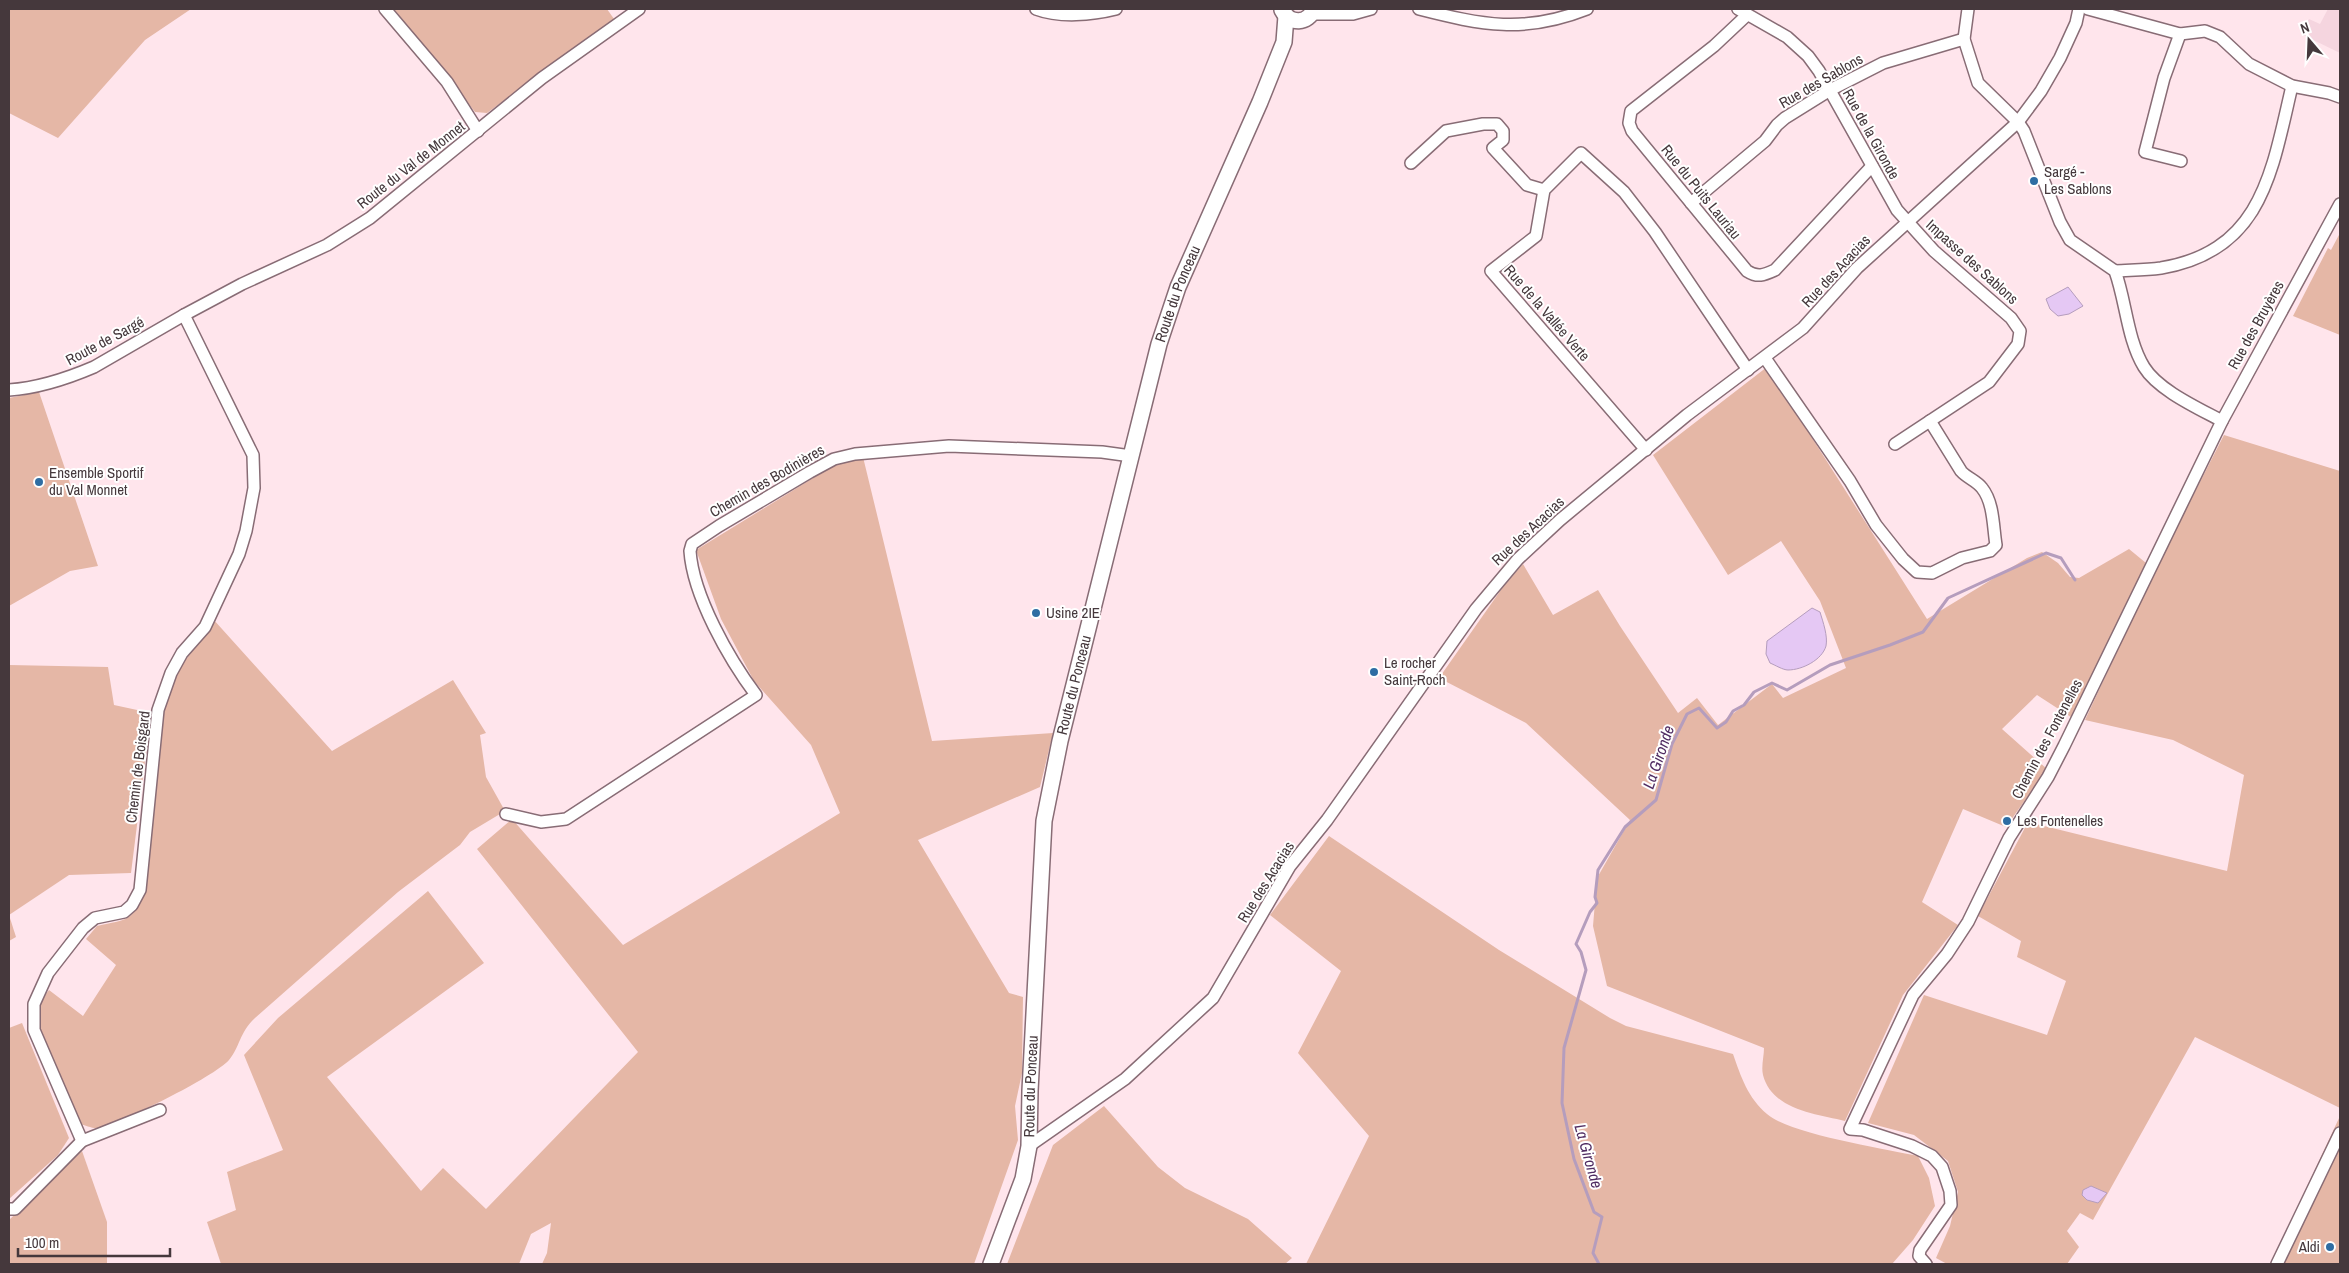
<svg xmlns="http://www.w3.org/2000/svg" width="2349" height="1273" viewBox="0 0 2349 1273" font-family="'Archivo Narrow',sans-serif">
<rect width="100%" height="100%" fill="#ffe5ec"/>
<polygon fill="#f5d5df" points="2328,9 2340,9 2340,53 2301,34 2309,19 2320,24"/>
<g fill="#e5b7a6">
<polygon points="9,9 191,9 145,40 58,138 9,113"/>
<polygon points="394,9 607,9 614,19 487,113 475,112"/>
<polygon points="2340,233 2340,335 2293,316 2328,248 2331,250"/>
<path d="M1767 367 1927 619 2027 558 2042 552 2058 563 2070 577 2079 578 2129 549 2146 563 2074 719 2037 695 2002 729 2047 769 2006 827 1963 809 1922 902 1958 925 1903 995 1845 1121C1816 1114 1772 1110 1763 1075 1761 1067 1764 1056 1764 1048L1607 986 1593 926 1597 878 1630 820 1526 723 1439 678 1503 587 1523 564 1553 615 1598 590 1620 626 1678 713 1697 698 1718 725 1772 684 1783 698 1846 668 1820 601 1781 541 1728 575 1653 455Z"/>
<polygon points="39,392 98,566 70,571 9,606 9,398"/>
<polygon points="2224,435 2340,471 2340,1108 2195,1037 2093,1220 2080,1213 2067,1231 2079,1247 2067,1264 1947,1264 1936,1258 1950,1226 1958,1192 1948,1161 1914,1135 1868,1123 1924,995 2047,1035 2066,981 2017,957 2021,941 1978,916 2028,822 2227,871 2244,775 2173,740 2085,720 2155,570"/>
<polygon points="863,457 932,741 1053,733 1040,787 918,840 1009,993 1023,997 1022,1073 1015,1106 1018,1140 974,1264 542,1264 547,1253 551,1223 531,1234 519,1264 221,1264 207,1222 236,1210 227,1172 283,1150 244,1055 278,1018 428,891 484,963 327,1077 421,1191 443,1168 486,1209 638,1052 477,849 512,819 623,945 840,813 811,745 754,681 721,619 696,550 831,467"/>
<path d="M213 619 332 751 453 680 486 733 480 735 486 777 505 811 470 832 460 845 398 892 255 1018C239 1033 240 1047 229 1060 214 1077 121 1123 98 1128 93 1129 85 1125 80 1124L39 1025 41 1000 49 990 83 1016 116 965 86 939 97 926C128 919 134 922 143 889L163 711 177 671 205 634Z"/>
<polygon points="9,665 108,667 114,705 151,713 131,873 69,875 9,915"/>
<path d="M1329 836 1499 950 1610 1018 1626 1026 1733 1054C1741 1077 1748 1098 1767 1114 1789 1134 1886 1149 1918 1156L1929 1178 1935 1206 1913 1240 1892 1264H1306L1369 1136 1298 1053 1341 971 1270 915Z"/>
<polygon points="9,915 16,937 9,941"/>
<polygon points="22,1023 69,1138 58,1155 9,1199 9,1028"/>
<polygon points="1104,1106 1158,1167 1185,1188 1248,1219 1292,1258 1285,1264 1007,1264 1053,1145"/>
<polygon points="2340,1116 2340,1264 2271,1264"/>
<polygon points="82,1151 107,1222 107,1264 9,1264 9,1220"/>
</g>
<g fill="#e5c8f4" stroke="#b59dbd">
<polygon points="2068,287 2083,306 2069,314 2058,316 2050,309 2046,299"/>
<path d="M1812 608 1820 612C1823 622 1828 636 1826 646 1822 660 1802 670 1788 670 1783 670 1775 665 1770 663L1766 654 1767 641Z"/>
<polygon points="2091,1186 2107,1193 2098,1203 2087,1200 2082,1195 2083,1190"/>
</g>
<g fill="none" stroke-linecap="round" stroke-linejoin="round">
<polyline stroke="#b59dbd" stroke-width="3" points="1599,1264 1593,1253 1602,1217 1594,1212 1574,1159 1562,1103 1564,1048 1586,970 1581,952 1576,944 1590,912 1597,903 1595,897 1598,870 1625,827 1656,800 1672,744 1687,714 1699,708 1717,728 1726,722 1733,711 1744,705 1754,692 1772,683 1787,690 1830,665 1890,645 1923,632 1948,598 2046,553 2061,558 2075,580"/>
<g stroke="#886c75" stroke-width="14">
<g id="street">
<polyline points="385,9 447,82 478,131"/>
<path d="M1036 9C1060 18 1092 15 1116 9"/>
<path d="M1419 9C1482 25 1524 34 1587 9"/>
<polyline points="1738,9 1787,37 1808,56 1819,71 1897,210 1934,251 2011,318 2020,331 2018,344 1989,382 1895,444"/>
<path d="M1968 9 1964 39 1978 83 2018 122 2024 131 2060 222 2070 240 2115 271C2126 301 2127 339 2144 367 2158 390 2198 408 2222 421"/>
<polyline points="2088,9 2180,34 2205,31 2220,37 2249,64 2292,86 2329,93 2340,97"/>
<polyline points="1312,14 1353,14 1371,9"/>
<path d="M1747 15 1714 46 1631 111 1629 123 1632 131 1747 271C1758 278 1764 275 1775 270L1872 166"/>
<polyline points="2180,34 2164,78 2145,152 2181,161"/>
<polyline points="1411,163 1446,131 1483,124 1497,124 1503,131 1503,140 1493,148 1527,185 1544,190"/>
<polyline points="1691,203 1765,141 1777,125 1785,118 1830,90 1883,63 1964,39"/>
<path d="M2115 271C2131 270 2146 270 2161 268 2263 251 2272 170 2292 86"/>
<path d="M1765 358 1850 481 1876 525 1903 559 1917 572 1932 573 1962 558 1990 551 1996 545C1993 527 1994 503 1982 488 1977 481 1967 478 1961 471L1930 421"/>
<path d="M9 390C39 388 66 379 94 367L184 315 242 284 327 245 370 218 542 78 639 9"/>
<polyline points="1646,450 1491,271 1536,236 1544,190 1581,153 1624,192 1655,232 1748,370"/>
<path d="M506 814 541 822 566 819 756 695C729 659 693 596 690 551L692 544 719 526 810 472 834 459 855 454 949 446 1102 452 1131 456"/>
<polyline points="82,1141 34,1030 34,1004 48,973 83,928 95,918 124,912 132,905 140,890 158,710 171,673 182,653 205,627 239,554 246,531 254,488 253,455 184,315"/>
<polyline points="1029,1146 1125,1079 1213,998 1290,866 1327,820 1476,609 1518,559 1560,520 1687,415 1803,328 1857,268 2018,122 2041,91 2060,58 2076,23 2079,9"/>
<polyline points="9,1209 15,1209 82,1141 160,1110"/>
<polyline points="1926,1264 1919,1256 1920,1250 1951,1205 1950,1191 1942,1167 1932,1156 1912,1146 1863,1130 1850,1129 1913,995 1947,954 1968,922 2009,838 2048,777 2064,746 2222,421 2340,204"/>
<polyline points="2277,1264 2340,1133"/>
</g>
</g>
<g stroke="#886c75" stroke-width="18">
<g id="secondary">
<path d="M1282 10C1290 25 1308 24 1314 9"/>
<path id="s1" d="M991 1264 1023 1179 1029 1146 1030 1091 1044 821 1060 741 1159 344 1178 287 1260 102 1284 42 1286 16"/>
</g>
</g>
<use href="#street" stroke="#fff" stroke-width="11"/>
<use href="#secondary" stroke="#fff" stroke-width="15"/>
</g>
<g fill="#2e6da3" stroke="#fff" stroke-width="2">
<circle cx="2034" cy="181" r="5"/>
<circle cx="39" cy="482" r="5"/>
<circle cx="1036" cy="613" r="5"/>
<circle cx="1374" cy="672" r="5"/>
<circle cx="2007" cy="821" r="5"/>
<circle cx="2330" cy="1247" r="5"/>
</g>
<g text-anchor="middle" stroke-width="4" stroke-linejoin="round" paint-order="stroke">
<g font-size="15" fill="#45383c" stroke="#fff">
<text transform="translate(1821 81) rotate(-30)" y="5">Rue des Sablons</text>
<text transform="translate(1871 134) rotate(61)" y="5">Rue de la Gironde</text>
<text transform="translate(411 165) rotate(-38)" y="5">Route du Val de Monnet</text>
<text transform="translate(1701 192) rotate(51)" y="5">Rue du Puits Lauriau</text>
<text transform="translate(1972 262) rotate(42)" y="5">Impasse des Sablons</text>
<text transform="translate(1836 271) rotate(-47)" y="5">Rue des Acacias</text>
<text dy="5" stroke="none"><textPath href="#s1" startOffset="994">Route du Ponceau</textPath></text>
<text transform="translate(1547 313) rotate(49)" y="5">Rue de la Vallée Verte</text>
<text transform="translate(2256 325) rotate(-61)" y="5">Rue des Bruyères</text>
<text transform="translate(105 341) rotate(-28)" y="5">Route de Sargé</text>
<text transform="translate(767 481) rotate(-30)" y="5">Chemin des Bodinières</text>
<text transform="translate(1528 531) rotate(-43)" y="5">Rue des Acacias</text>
<text dy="5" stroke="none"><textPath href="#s1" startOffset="589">Route du Ponceau</textPath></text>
<text transform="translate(2047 739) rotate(-62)" y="5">Chemin des Fontenelles</text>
<text transform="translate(138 767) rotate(-83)" y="5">Chemin de Boisgard</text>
<text transform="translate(1266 882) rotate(-58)" y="5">Rue des Acacias</text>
<text dy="5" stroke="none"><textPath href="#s1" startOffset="184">Route du Ponceau</textPath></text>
</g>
<g font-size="15" fill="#45383c" stroke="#fff" text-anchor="start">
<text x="2044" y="177">Sargé -<tspan x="2044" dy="17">Les Sablons</tspan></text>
<text x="49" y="478">Ensemble Sportif<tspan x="49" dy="17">du Val Monnet</tspan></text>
<text x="1046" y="618">Usine 2IE</text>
<text x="1384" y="668">Le rocher<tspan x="1384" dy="17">Saint-Roch</tspan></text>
<text x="2017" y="826">Les Fontenelles</text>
<text x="2320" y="1252" text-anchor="end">Aldi</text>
</g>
<g font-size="16" font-style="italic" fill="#512d63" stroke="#fff">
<text transform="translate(1658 757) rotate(-71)" y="6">La Gironde</text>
<text transform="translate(1589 1156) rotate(74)" y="6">La Gironde</text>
</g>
</g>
<rect width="2349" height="1273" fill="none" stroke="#45383c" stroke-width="20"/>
<g transform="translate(2309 40) rotate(341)" stroke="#ffffff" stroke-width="4" paint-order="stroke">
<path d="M0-4L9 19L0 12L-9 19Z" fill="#45383c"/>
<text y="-8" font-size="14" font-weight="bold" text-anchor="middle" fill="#45383c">N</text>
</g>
<path d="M18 1248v8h152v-8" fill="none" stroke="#45383c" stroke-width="2.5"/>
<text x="25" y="1248" font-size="15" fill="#45383c" stroke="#ffffff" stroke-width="4" paint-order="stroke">100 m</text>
</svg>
